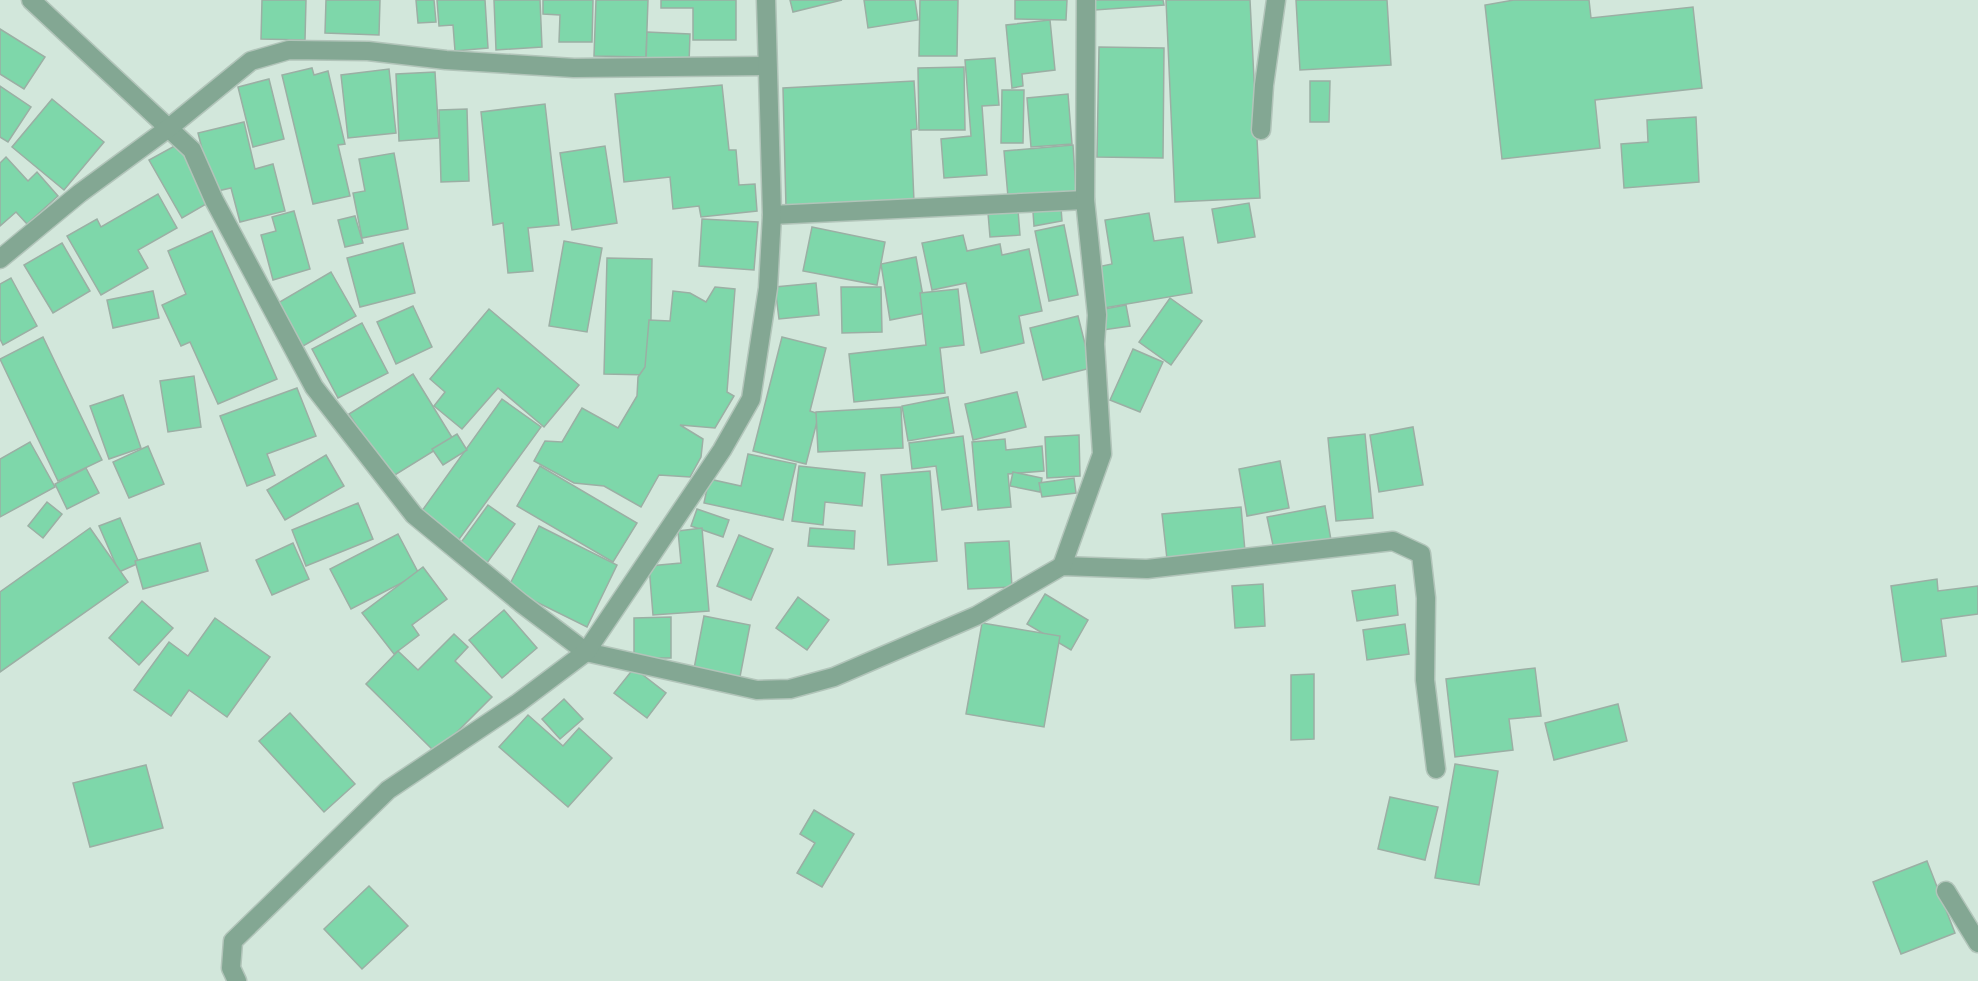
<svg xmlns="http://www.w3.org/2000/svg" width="1978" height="981" viewBox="0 0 1978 981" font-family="'PT Sans',sans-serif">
<rect width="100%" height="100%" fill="#d2e7db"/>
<g fill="#7ed7aa" stroke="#9bafa4" stroke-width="1.5">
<polygon points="262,0 306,0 305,40 261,39"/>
<polygon points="326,0 380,0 379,35 325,33"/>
<polygon points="416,0 434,0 436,22 418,23"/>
<polygon points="437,0 485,0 488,48 455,51 453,25 439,26"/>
<polygon points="494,0 540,0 542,47 496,50"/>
<polygon points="543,0 593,0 592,42 559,42 560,15 543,14"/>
<polygon points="596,0 648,0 646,57 594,56"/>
<polygon points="661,0 736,0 736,40 693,40 693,8 661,8"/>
<polygon points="790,0 842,0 793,12"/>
<polygon points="864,0 915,0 918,20 868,28"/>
<polygon points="920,0 958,0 957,56 919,56"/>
<polygon points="1015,0 1067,0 1066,20 1015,19"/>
<polygon points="1094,0 1163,0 1164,5 1095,10"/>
<polygon points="1166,0 1250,0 1260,198 1175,202"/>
<polygon points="1296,0 1387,0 1391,65 1300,70"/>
<polygon points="1589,0 1591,18 1693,7 1702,88 1595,100 1600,148 1502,159 1485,5 1514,0"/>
<polygon points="1050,20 1055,70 1022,74 1023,86 1012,88 1006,25"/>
<polygon points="0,29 45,57 24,89 0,74"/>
<polygon points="647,32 690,34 689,64 646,63"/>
<polygon points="1099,47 1164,48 1163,158 1097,157"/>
<polygon points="995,58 999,105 982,106 987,175 944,178 941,139 971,136 965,60"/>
<polygon points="964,67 965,130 919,130 918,68"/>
<polygon points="312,68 314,75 328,71 345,144 338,145 350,196 313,204 282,75"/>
<polygon points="389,69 396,133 348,138 341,75"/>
<polygon points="435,72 439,138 399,141 396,74"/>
<polygon points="269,79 284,139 253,147 238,87"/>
<polygon points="914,81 917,129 911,130 914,202 786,208 783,88"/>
<polygon points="1310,81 1330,81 1329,122 1310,122"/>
<polygon points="722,85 729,150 736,150 739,185 755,184 757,211 701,217 699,206 673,209 670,177 624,182 615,94"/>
<polygon points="0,86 31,107 8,142 0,137"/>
<polygon points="1002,90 1024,90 1023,143 1001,143"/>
<polygon points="1068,94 1072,144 1031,147 1027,98"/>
<polygon points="52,99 104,142 64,190 12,147"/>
<polygon points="545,104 559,225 528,228 533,271 508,273 503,223 493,225 481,112"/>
<polygon points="467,109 469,181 441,182 439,110"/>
<polygon points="1696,117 1699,182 1624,188 1621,144 1648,142 1647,120"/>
<polygon points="244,122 255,169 273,164 285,211 240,222 231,188 213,192 198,133"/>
<polygon points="180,143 213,200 182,218 149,160"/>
<polygon points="1073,145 1076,191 1008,197 1004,151"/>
<polygon points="605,146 617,223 572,230 560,153"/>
<polygon points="394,153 408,229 362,238 353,193 365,191 359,159"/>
<polygon points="6,157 28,181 37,172 58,196 27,224 16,212 0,226 0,163"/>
<polygon points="158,194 177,228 138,250 148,268 101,295 67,236 97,219 101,227"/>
<polygon points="1249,203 1255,237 1218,243 1212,209"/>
<polygon points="1061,208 1062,221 1034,226 1033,212"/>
<polygon points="1018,210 1020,235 990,237 988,213"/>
<polygon points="294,211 310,269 273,280 261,235 276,231 272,217"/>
<polygon points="1149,213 1154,241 1183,237 1192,293 1104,308 1097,267 1112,264 1105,220"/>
<polygon points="355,216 363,243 345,247 338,220"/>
<polygon points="702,219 758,222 754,270 699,266"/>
<polygon points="1064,225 1078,295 1049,301 1035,231"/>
<polygon points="812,227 885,242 877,285 803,271"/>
<polygon points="212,231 277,379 218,404 190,342 181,346 162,305 186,294 168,251"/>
<polygon points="963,235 967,251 1000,244 1002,255 1029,249 1042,311 1019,316 1024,343 981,353 966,283 932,290 922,243"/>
<polygon points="564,241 602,248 587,332 549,326"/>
<polygon points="62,243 90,291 53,313 24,265"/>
<polygon points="403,243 415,293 360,307 347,258"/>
<polygon points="916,257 926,313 890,320 881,264"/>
<polygon points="607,258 652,259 650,375 604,374"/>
<polygon points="331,272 356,316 303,346 278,303"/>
<polygon points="11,278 37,326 3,345 0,339 0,284"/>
<polygon points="816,283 819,315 779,319 775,287"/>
<polygon points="715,287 735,289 727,392 734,396 715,428 680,425 703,439 701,457 690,477 659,475 641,507 604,486 574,483 534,461 545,441 562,442 582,408 618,428 637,396 638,377 645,367 649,320 670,321 673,291 690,293 706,302"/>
<polygon points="841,287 881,287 882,332 842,333"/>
<polygon points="958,289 964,345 940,348 945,393 854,402 849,354 926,345 920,293"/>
<polygon points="153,291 159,318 113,328 107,300"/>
<polygon points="1170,298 1202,321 1171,365 1139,342"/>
<polygon points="1126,305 1130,326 1103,330 1099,310"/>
<polygon points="413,306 432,347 396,364 377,322"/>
<polygon points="489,309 579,385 544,427 498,388 462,429 434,406 445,392 430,379"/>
<polygon points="1078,316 1091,368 1043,380 1030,328"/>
<polygon points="362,323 388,373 338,398 312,349"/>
<polygon points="43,337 102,460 58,481 0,359"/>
<polygon points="782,337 826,348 810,411 819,414 806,464 753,451"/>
<polygon points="1133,349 1163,362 1140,412 1110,400"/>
<polygon points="413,374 453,439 390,478 349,414"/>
<polygon points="194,376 201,427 168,432 160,381"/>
<polygon points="297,388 316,436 267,454 275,475 247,486 220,416"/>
<polygon points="1017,392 1026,427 973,440 965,404"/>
<polygon points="123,395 141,448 109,459 90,406"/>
<polygon points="948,397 954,433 908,441 902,406"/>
<polygon points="502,399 541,427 457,542 419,515"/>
<polygon points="901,407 903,448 818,452 816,412"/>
<polygon points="1413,427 1423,485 1379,492 1370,435"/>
<polygon points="457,434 467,450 443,465 432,449"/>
<polygon points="1365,434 1373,518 1336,521 1328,438"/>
<polygon points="1079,435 1080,476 1047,478 1045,437"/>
<polygon points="963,436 972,506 942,510 936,466 912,469 909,443"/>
<polygon points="1005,439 1006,450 1042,446 1044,471 1008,474 1011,507 978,510 972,442"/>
<polygon points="30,442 55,487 0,517 0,459"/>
<polygon points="148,446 164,484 129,498 113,462"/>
<polygon points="748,454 796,464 783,520 704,503 709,479 741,486"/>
<polygon points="326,455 344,486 285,520 267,490"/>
<polygon points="1280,461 1289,508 1247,516 1239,469"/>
<polygon points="540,466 637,523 613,562 517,506"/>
<polygon points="799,466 865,473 862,506 825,502 823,525 792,521"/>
<polygon points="86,468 99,493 67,509 55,484"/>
<polygon points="930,471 937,561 888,565 881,475"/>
<polygon points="1013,472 1042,478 1040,492 1010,486"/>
<polygon points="1074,478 1076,493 1042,497 1039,483"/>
<polygon points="47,502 62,514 43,538 28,526"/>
<polygon points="358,503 373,539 306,566 292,530"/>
<polygon points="488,505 515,524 484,567 457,548"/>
<polygon points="1325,506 1331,540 1274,550 1267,517"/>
<polygon points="1241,507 1245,551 1167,559 1162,514"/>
<polygon points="697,509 729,520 723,537 691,526"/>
<polygon points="120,518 139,563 119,572 99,526"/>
<polygon points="539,526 617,565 587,627 508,588"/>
<polygon points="90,528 128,582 0,672 0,592"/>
<polygon points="702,528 709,611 653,615 649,566 681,563 678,531"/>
<polygon points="810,528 855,531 854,549 808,546"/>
<polygon points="398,534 419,574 351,609 330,569"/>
<polygon points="739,535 773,549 751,600 717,586"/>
<polygon points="1009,541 1012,587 968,589 965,543"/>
<polygon points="200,543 208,571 143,589 135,561"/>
<polygon points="293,543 309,579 272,595 256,560"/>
<polygon points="423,567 447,599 412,625 419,635 394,654 362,613"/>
<polygon points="1937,579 1938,591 1978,586 1978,614 1941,619 1946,656 1902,662 1891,586"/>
<polygon points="1263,584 1265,626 1235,628 1232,586"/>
<polygon points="1395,585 1398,615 1357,621 1352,591"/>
<polygon points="1045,594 1088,620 1071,650 1027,624"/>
<polygon points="798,597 829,620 807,650 776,628"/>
<polygon points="142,601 173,628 139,665 109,638"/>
<polygon points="504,610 537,648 502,678 469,640"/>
<polygon points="704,616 750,625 739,682 693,674"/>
<polygon points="671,617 671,658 634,658 634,618"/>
<polygon points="215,618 270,657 227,717 189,690 171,716 134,690 169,642 188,656"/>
<polygon points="982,623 1060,636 1044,727 966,714"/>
<polygon points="1405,624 1409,654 1367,660 1363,630"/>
<polygon points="454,634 468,647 455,661 492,697 436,753 366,684 398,651 418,670"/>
<polygon points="634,668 666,693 647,718 614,693"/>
<polygon points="1535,668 1541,716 1509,719 1513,750 1455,757 1446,679"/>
<polygon points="1314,674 1314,739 1291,740 1291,675"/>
<polygon points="564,699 583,719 560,739 542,719"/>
<polygon points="1618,704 1627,741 1554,760 1545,723"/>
<polygon points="290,713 355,784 324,812 259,741"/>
<polygon points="528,715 563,746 579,728 612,758 568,807 499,747"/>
<polygon points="1455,764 1498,771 1479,885 1435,878"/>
<polygon points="146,765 163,828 90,847 73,783"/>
<polygon points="1390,797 1438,807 1425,860 1378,849"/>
<polygon points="814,810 854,834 822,887 797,873 815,843 800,834"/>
<polygon points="1927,861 1955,933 1901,954 1873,882"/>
<polygon points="369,886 408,926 362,969 324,929"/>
</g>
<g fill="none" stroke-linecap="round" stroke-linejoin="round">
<g stroke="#b1c4b9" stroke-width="21">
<g id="minor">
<polyline points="31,0 192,150 214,200 314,387 414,515 521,603 586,652 757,690 790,689 834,677 976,616 1062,566 1147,569 1393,541 1421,554 1426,598 1425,680 1436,769"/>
<polyline points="1261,130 1264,85 1276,0"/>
<polyline points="772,215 1085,200"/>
<polyline points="0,259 80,193 170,127 251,61 289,50 368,51 446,60 574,68 767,66"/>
<polyline points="1062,566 1102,454 1095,344 1097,315 1085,200 1086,0"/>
<polyline points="1946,891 1978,943"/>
<polyline points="237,981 231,968 233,941 388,790 518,703 586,652 722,450 751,399 768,288 772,215 766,0"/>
</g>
</g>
<use href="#minor" stroke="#83a793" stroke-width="18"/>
</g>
</svg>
